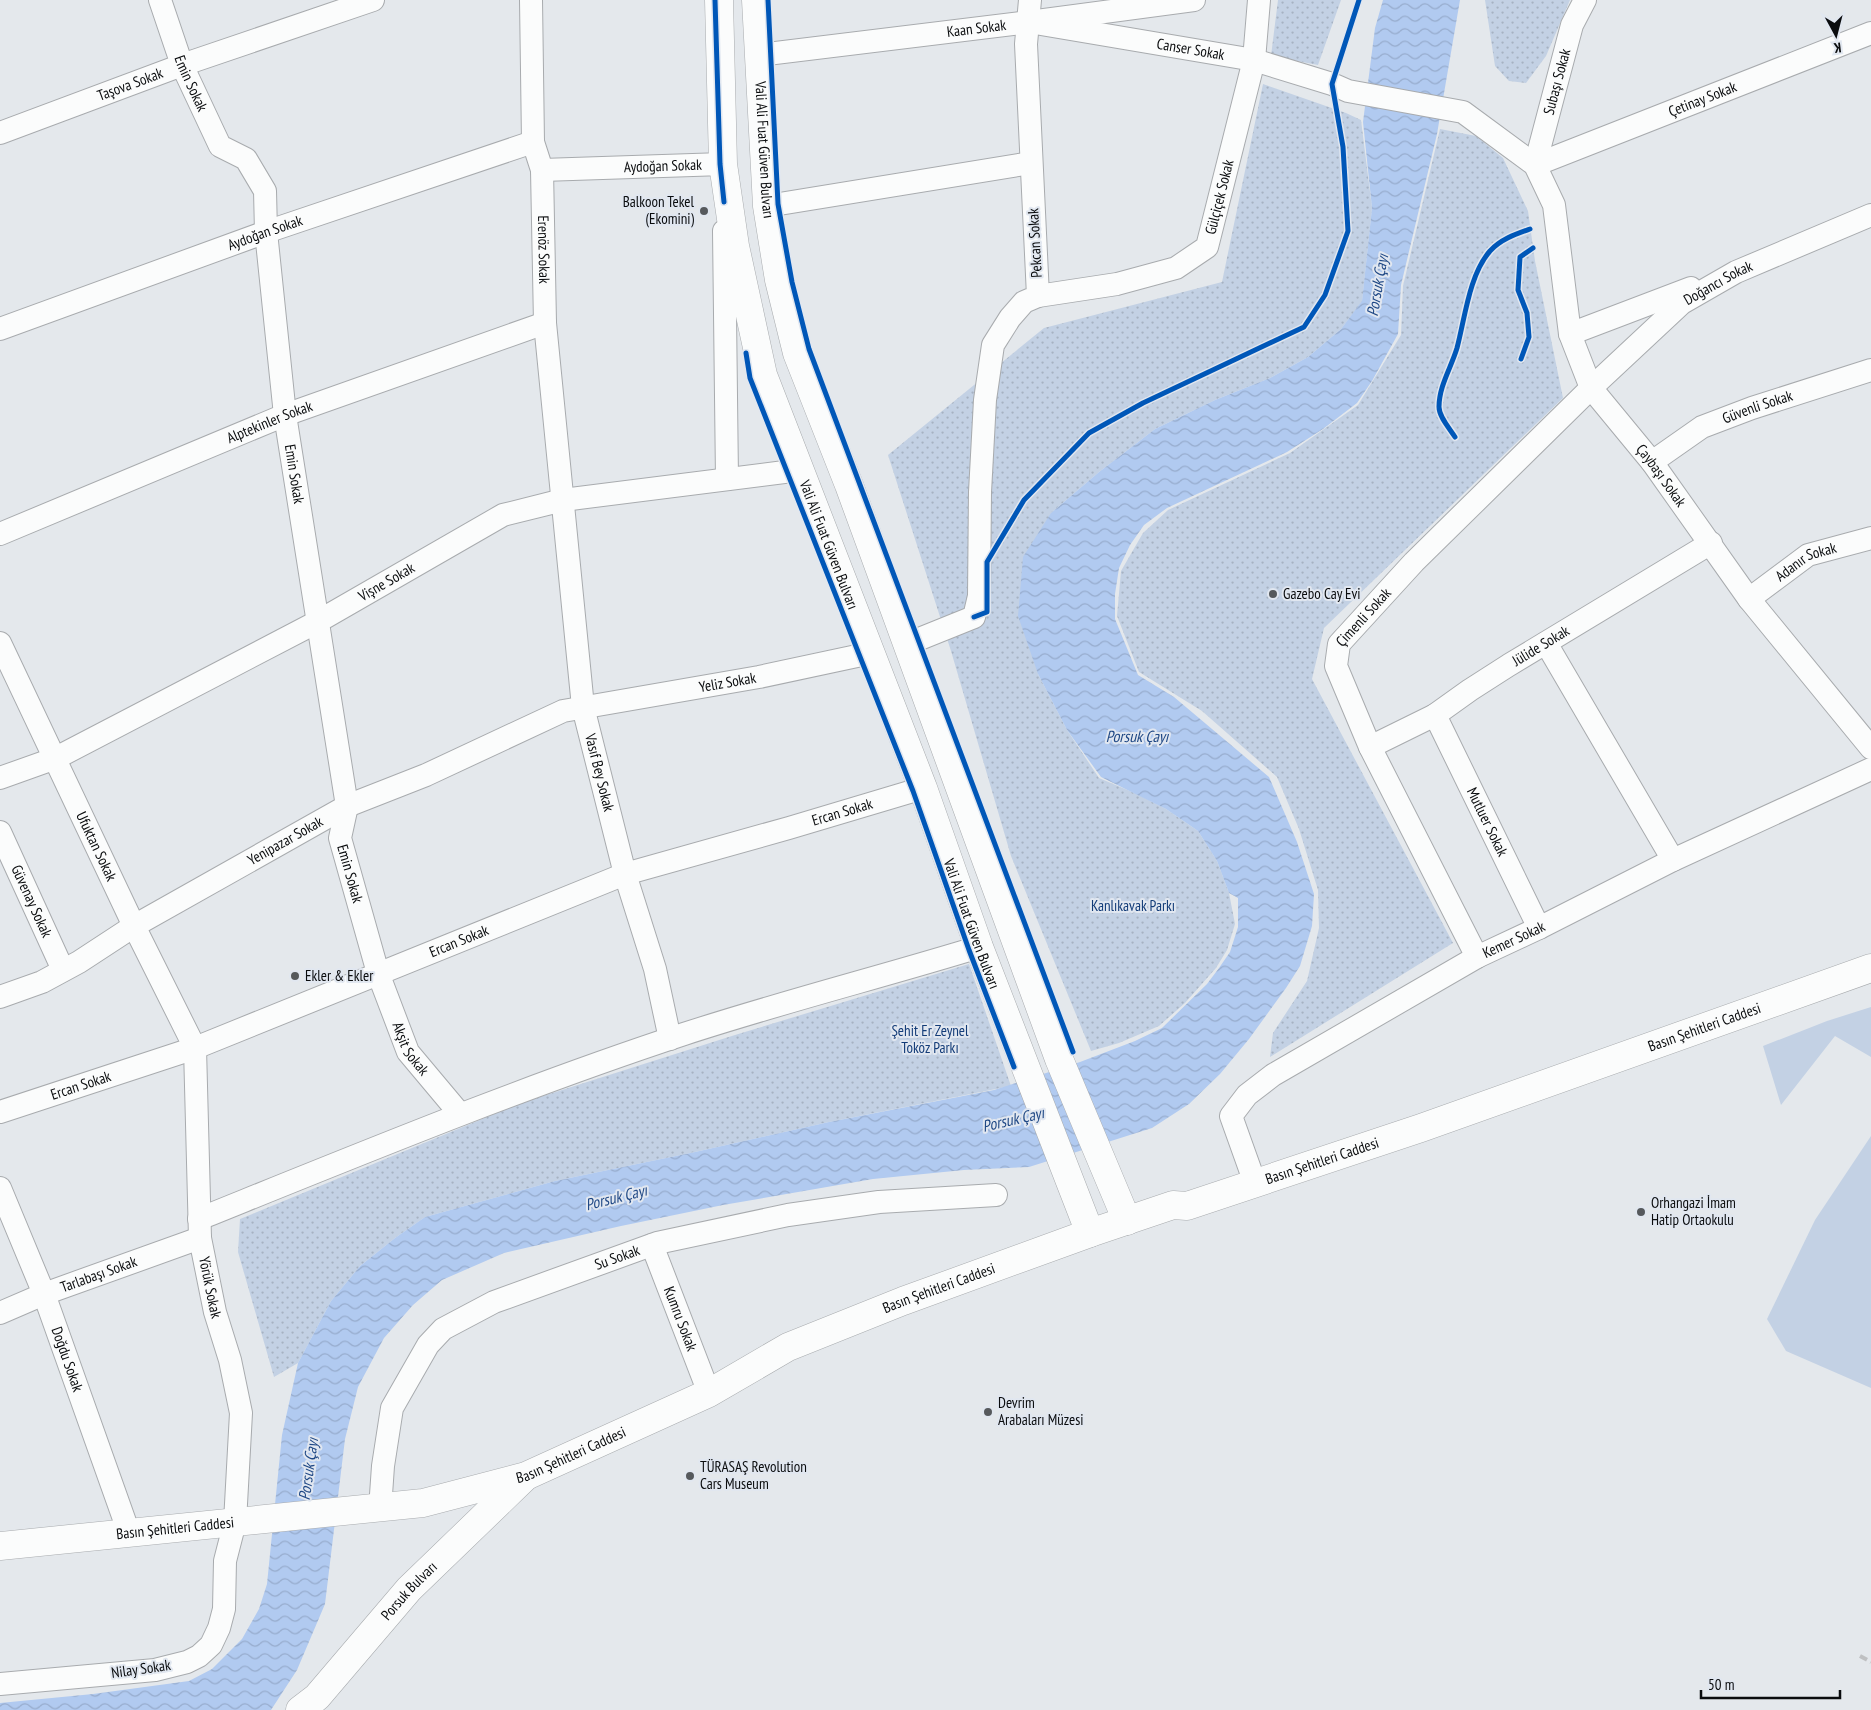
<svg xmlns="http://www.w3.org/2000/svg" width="1871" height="1710" viewBox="0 0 1871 1710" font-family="'PT Sans Narrow',sans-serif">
<defs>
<pattern id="park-dots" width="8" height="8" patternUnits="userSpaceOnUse" patternTransform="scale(1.25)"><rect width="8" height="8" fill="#c3d1e4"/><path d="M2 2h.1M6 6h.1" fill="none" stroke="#a6b2c2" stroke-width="1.8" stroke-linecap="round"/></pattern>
<pattern id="water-waves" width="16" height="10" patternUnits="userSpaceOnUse" patternTransform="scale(1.25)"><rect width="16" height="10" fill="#b1caf0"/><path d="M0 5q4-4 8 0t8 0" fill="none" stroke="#97accd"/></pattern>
</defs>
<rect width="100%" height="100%" fill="#e4e8ec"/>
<g fill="#c3d1e4">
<polygon points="1871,1007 1871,1057 1835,1036 1781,1105 1763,1046 1827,1021"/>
<polygon points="1871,1136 1871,1388 1786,1351 1767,1319 1815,1220"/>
</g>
<g fill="url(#park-dots)">
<polygon points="1278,0 1341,0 1318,65 1271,56"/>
<polygon points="1485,0 1570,0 1546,56 1526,83 1509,81 1495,66"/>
<polygon points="1263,84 1346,113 1361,120 1372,208 1362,302 1341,329 1308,357 1270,378 1215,400 1155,429 1099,472 1051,513 1038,674 1067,730 1099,778 1137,794 1166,809 1198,831 1217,861 1229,893 1235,924 1227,950 1216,968 1185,1003 1159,1026 1119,1043 1091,1051 1011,856 951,651 888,455 1044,328 1222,282"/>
<polygon points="1440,129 1476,136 1503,158 1528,211 1535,261 1563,398 1324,628 1312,679 1453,943 1270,1057 1273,1033 1307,981 1319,928 1318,890 1299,829 1277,777 1202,711 1139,672 1117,616 1121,571 1143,533 1168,510 1290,453 1358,405 1401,335 1403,286"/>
<polygon points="969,964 1011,1086 829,1122 695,1152 555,1181 425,1217 395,1238 360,1266 331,1301 298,1363 274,1377 238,1252 240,1219 521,1103 735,1035"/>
</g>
<polygon fill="url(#water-waves)" points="1383,0 1460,0 1437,134 1401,285 1398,334 1372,381 1357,403 1323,429 1287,452 1167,508 1144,525 1130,545 1119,568 1115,594 1115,619 1138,675 1174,697 1269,777 1297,842 1314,894 1312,926 1300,966 1286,988 1249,1039 1220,1074 1189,1104 1152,1128 1029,1167 964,1170 873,1179 723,1205 621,1226 504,1253 442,1280 413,1305 384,1338 358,1387 345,1439 325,1604 297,1670 271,1710 0,1710 0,1703 93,1694 189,1681 212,1669 242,1639 259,1609 267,1584 282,1435 298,1363 331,1301 360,1266 395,1238 425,1217 555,1181 695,1152 829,1122 994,1090 1080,1062 1135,1041 1162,1028 1207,984 1219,968 1230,952 1238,927 1238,898 1229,893 1217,861 1198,831 1166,809 1101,777 1067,730 1038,674 1018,616 1023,557 1051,513 1099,472 1155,429 1215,400 1270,378 1308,357 1341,329 1362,301 1372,208 1363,122 1375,28"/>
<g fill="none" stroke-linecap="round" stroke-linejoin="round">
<g stroke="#a8abae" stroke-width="24">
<g id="minor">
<path id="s1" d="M160 0 182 65 220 146 246 159 265 191 266 232 285 415 347 806 340 838 378 973 408 1052 460 1114"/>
<path id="s2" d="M531 0 533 142 542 170 545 323 583 707 625 874 655 969 670 1039"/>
<path id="s3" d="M1029 22 1254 60 1332 84 1348 91 1463 112 1535 165 1554 205 1570 334 1591 388 1652 462 1749 599 1871 748"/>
<path id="s4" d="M759 55 1029 22 1194 0"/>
<path id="s5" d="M0 133 182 65 373 0"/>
<path id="s6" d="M1535 165 1871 33"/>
<path id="s7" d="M1535 165 1572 25 1585 0"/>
<path id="s8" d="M542 170 723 164 724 179"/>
<polyline points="767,206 1031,163"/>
<polyline points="724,231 727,479"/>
<path id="s9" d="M1038 296 1117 284 1176 268 1207 247 1254 60 1259 0"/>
<path id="s10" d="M0 329 266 232 533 142"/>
<polyline points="1570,334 1691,288"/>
<path id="s11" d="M1652 462 1702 427 1752 408 1871 370"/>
<path id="s12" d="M0 534 285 415 545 323"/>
<path id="s13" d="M1749 599 1808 555 1871 538"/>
<path id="s14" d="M0 643 134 926 195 1048 200 1238 215 1312 230 1360 241 1413 235 1522 225 1561 224 1609 219 1628 211 1645 199 1656 187 1662 155 1670 0 1684"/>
<polyline points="1546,643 1673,860"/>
<polyline points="907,644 974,617 979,596 980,492 985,400 993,345 1010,318 1024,302 1038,296 1026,44 1030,0"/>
<path id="s15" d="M1435 715 1539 928"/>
<path id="s16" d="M1370 747 1435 715 1470 690 1509 665 1711 543"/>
<path id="s17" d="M0 778 56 758 317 622 503 515 563 500 800 470"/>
<path id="s18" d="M0 832 63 970"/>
<path id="s19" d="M1477 957 1370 747 1336 666 1339 644 1414 562 1591 388 1682 303 1736 272 1871 215"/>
<path id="s20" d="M0 997 42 982 79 962 134 926 347 806 426 775 563 711 759 677 871 653"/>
<path id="s21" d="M0 1112 195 1048 625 874 789 828 923 788"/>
<path id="s22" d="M1251 1172 1231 1116 1247 1095 1273 1075 1477 957 1539 928 1673 860 1871 769"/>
<path id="s23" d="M0 1188 44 1294 129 1533"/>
<path d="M199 1219C360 1154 520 1088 684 1034 782 1002 881 977 979 947"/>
<path id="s24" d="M652 1245 709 1393"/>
<path id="s25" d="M0 1313 44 1294 200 1238"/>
<path id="s26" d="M380 1509 383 1466 392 1408 428 1345 443 1329 494 1302 657 1243 788 1215 879 1202 996 1195"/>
</g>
</g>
<g stroke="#a8abae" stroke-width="29">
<g id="major">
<path id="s27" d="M719 0 723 164 735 246 763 375 923 788 979 947 1090 1233"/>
<path id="s28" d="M756 0 767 206 779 280 797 353 849 485 1059 1059 1127 1221"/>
<path id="s29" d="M0 1546 423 1503 526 1476 709 1393 788 1347 903 1301 1090 1233 1173 1205 1187 1206 1421 1128 1871 968"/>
<path id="s30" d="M300 1710 317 1697 409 1589 524 1478"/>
</g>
</g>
<use href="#minor" stroke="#fbfcfc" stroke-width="22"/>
<use href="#major" stroke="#fbfcfc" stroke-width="28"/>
<polyline stroke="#bfc0c2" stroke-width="4" stroke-dasharray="8 4" stroke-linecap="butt" points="1860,1656 1871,1662"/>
<g stroke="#e1e7f0" stroke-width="8">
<g id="cycleway">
<polyline points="715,0 720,164 724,202"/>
<polyline points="768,0 778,204 792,282 809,349 1073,1052"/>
<polyline points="746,353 750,378 913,791 969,950 1014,1067"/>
<polyline points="1521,359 1529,337 1527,313 1518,290 1520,257 1533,248"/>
<path d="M1455 437C1450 429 1439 417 1439 407 1439 386 1451 368 1457 348 1465 318 1469 275 1490 251 1501 239 1516 234 1530 229"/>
<polyline points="974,617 987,612 987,562 1024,500 1089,433 1143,403 1304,327 1325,295 1348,231 1343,147 1332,84 1359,0"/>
</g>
</g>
<use href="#cycleway" stroke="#0057b8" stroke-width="5"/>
</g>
<g fill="#56595c" stroke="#e1e7f0" stroke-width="2">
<circle cx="704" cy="211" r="5"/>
<circle cx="1273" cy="594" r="5"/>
<circle cx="295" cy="976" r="5"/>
<circle cx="1641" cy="1212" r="5"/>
<circle cx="988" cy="1412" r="5"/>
<circle cx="690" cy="1476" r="5"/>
</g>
<g text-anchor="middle" stroke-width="4" stroke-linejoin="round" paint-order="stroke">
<g font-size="15" fill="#0a0c0e" stroke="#e1e7f0">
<text dy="5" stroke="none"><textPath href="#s4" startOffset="219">Kaan Sokak</textPath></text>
<text dy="5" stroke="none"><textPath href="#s3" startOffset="164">Canser Sokak</textPath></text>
<text dy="5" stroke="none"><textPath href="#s7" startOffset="86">Subaşı Sokak</textPath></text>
<text dy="5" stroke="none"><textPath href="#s1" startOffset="89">Emin Sokak</textPath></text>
<text dy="5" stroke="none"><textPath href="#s5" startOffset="139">Taşova Sokak</textPath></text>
<text dy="5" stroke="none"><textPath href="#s6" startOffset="180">Çetinay Sokak</textPath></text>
<text dy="5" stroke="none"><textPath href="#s28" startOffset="150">Vali Ali Fuat Güven Bulvarı</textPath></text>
<text dy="5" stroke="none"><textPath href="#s8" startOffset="121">Aydoğan Sokak</textPath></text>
<text dy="5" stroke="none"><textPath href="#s9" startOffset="230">Gülçiçek Sokak</textPath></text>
<text dy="5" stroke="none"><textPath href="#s10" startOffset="282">Aydoğan Sokak</textPath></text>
<text transform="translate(1035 243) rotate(-93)" y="5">Pekcan Sokak</text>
<text dy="5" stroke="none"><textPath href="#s2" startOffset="251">Erenöz Sokak</textPath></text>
<text dy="5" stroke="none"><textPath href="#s19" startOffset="871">Doğancı Sokak</textPath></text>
<text dy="5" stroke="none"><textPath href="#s11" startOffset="120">Güvenli Sokak</textPath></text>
<text dy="5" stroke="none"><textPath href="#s12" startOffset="292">Alptekinler Sokak</textPath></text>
<text dy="5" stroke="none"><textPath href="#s1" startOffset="509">Emin Sokak</textPath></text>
<text dy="5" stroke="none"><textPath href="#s3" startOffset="878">Çaybaşı Sokak</textPath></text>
<text dy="5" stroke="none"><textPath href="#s27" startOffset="561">Vali Ali Fuat Güven Bulvarı</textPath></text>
<text dy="5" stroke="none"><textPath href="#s13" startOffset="69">Adanır Sokak</textPath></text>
<text dy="5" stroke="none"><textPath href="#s17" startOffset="434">Vişne Sokak</textPath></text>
<text dy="5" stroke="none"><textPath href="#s19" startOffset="382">Çimenli Sokak</textPath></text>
<text dy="5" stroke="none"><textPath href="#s16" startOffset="199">Jülide Sokak</textPath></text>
<text dy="5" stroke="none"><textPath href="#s20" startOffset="800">Yeliz Sokak</textPath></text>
<text dy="5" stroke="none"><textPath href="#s2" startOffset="778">Vasıf Bey Sokak</textPath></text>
<text dy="5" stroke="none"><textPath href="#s21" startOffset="895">Ercan Sokak</textPath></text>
<text dy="5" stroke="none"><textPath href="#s15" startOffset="119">Mutluer Sokak</textPath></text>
<text dy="5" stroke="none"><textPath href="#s20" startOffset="326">Yenipazar Sokak</textPath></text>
<text dy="5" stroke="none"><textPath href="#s14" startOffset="225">Ufuktan Sokak</textPath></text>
<text dy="5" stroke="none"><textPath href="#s1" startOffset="915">Emin Sokak</textPath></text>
<text dy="5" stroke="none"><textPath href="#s18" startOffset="76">Güvenay Sokak</textPath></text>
<text dy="5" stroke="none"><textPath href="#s27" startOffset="966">Vali Ali Fuat Güven Bulvarı</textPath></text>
<text dy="5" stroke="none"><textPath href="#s22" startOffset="395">Kemer Sokak</textPath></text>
<text dy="5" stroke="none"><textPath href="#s21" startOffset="490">Ercan Sokak</textPath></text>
<text dy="5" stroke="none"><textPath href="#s29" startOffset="1796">Basın Şehitleri Caddesi</textPath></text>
<text dy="5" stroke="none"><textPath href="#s1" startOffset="1101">Akşit Sokak</textPath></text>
<text dy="5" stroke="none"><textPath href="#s21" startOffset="85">Ercan Sokak</textPath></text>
<text dy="5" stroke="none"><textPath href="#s29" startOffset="1391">Basın Şehitleri Caddesi</textPath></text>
<text dy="5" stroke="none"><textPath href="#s26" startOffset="385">Su Sokak</textPath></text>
<text dy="5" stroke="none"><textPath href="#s25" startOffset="106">Tarlabaşı Sokak</textPath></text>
<text dy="5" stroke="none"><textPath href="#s14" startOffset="690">Yörük Sokak</textPath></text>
<text dy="5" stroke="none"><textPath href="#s29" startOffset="986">Basın Şehitleri Caddesi</textPath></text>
<text dy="5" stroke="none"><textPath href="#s24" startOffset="79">Kumru Sokak</textPath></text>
<text dy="5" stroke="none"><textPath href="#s23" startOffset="184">Doğdu Sokak</textPath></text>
<text dy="5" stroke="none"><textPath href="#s29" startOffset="581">Basın Şehitleri Caddesi</textPath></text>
<text dy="5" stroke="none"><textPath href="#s29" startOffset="176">Basın Şehitleri Caddesi</textPath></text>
<text dy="5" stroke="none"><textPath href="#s30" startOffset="162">Porsuk Bulvarı</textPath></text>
<text transform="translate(141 1669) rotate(-8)" y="5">Nilay Sokak</text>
</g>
<g font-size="15" fill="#0a0c0e" stroke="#e1e7f0" text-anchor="start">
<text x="694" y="207" text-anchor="end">Balkoon Tekel<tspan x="694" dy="17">(Ekomini)</tspan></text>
<text x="1283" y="599">Gazebo Cay Evi</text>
<text x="305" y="981">Ekler &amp; Ekler</text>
<text x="1651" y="1208">Orhangazi İmam<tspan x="1651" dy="17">Hatip Ortaokulu</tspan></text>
<text x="998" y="1408">Devrim<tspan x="998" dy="17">Arabaları Müzesi</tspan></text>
<text x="700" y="1472">TÜRASAŞ Revolution<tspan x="700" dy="17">Cars Museum</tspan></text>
</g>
<g font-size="15" fill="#133c78" stroke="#e1e7f0">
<text x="1133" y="911">Kanlıkavak Parkı</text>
<text x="930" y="1036">Şehit Er Zeynel<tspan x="930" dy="17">Toköz Parkı</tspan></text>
</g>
<g font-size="16" font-style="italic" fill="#1f4885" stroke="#e1e7f0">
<text transform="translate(1377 285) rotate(-80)" y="6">Porsuk Çayı</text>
<text x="1137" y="742">Porsuk Çayı</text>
<text transform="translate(1013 1119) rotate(-13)" y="6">Porsuk Çayı</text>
<text transform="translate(616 1197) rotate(-14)" y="6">Porsuk Çayı</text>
<text transform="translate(308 1469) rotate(-82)" y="6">Porsuk Çayı</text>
</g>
</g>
<g transform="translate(1836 35) rotate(173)" stroke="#e1e7f0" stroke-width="4" paint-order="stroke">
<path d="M0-4L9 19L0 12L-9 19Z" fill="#0a0c0e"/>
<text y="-8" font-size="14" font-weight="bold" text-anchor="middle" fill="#0a0c0e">K</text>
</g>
<path d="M1701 1690v8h139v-8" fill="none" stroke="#0a0c0e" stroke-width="2.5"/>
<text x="1708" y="1690" font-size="15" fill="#0a0c0e" stroke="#e1e7f0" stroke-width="4" paint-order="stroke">50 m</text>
</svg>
